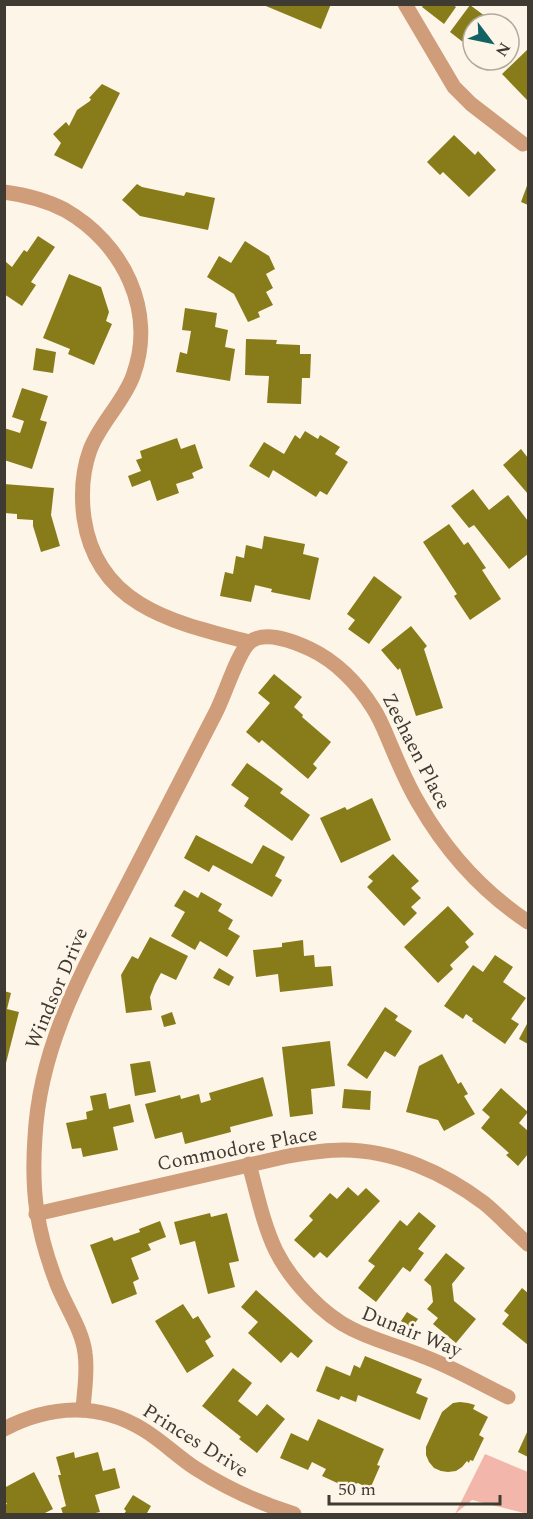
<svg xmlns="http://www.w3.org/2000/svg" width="533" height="1519" viewBox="0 0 533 1519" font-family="Spectral,serif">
<rect width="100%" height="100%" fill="#fdf5e8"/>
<polygon fill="#f2b6aa" points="485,1454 528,1472 528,1514 472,1500 455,1514"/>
<g fill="#887c1a">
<polygon points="261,4 331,4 321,29"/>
<polygon points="424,4 452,4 456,7 444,24 422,7"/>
<polygon points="470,5 493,22 497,18 505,24 473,24 473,59 464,52 468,46 450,32"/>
<polygon points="528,49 528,101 502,74"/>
<polygon points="475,60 495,60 488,70"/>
<polygon points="102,84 120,93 82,169 54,155 61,143 53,134 66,122 69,126 77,110 90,101 91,99 89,98"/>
<polygon points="454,135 475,155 478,151 496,170 469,197 443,172 440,175 427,162"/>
<polygon points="528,183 528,205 521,202"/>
<polygon points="137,184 142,187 184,196 186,192 215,198 208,230 140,216 122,200"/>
<polygon points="38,236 55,247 31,282 36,285 22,306 4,294 4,265 6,262 12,267 24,250 27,252"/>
<polygon points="245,241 269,256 275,269 266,274 273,288 266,292 273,305 258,312 260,317 248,322 234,294 207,277 219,256 231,263"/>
<polygon points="69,274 101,287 109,312 106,321 112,324 94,365 68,354 70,349 43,338"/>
<polygon points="185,308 217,313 215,327 228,330 225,347 235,349 230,381 176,372 180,352 187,354 191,331 182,330"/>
<polygon points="246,339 277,340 276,344 300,345 300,354 311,354 310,378 302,378 301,404 267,403 269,376 245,375"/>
<polygon points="36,348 56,352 53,373 33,370"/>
<polygon points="22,388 48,396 40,420 47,422 32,469 4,460 4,428 20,433 24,421 12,417"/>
<polygon points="305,431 318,439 320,435 340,447 335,454 348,462 327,495 320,491 316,497 273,470 269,478 249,466 264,442 284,454 295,435 300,439"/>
<polygon points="177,438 181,449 195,444 203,468 192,473 194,478 176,484 179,493 157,501 150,480 132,487 128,476 141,471 136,460 142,458 140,451"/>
<polygon points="521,449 528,458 528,494 503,465"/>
<polygon points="4,484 54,488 51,515 60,546 41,552 33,526 33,520 17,519 17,514 4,513"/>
<polygon points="473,489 489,510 508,495 528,521 528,554 509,569 474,525 469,528 451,506"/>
<polygon points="449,524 464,545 468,542 486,568 482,570 501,599 470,620 454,596 457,594 423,542"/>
<polygon points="264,536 305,544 303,554 319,558 310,600 271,592 272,589 255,585 251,602 220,596 225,572 233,574 236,556 244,558 246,545 262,549"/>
<polygon points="374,576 402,597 369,644 348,629 355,620 347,614"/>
<polygon points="411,626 427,646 424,649 443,708 416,716 400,668 398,670 381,650"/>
<polygon points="274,674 302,697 294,707 303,715 302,717 331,742 313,764 317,768 308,779 262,740 259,743 246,732 270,703 258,693"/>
<polygon points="247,763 283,789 280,793 310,815 292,841 244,806 249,798 231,785"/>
<polygon points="372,798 391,840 341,863 320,818 345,807 347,810"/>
<polygon points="196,835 252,864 263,845 285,857 275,876 282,880 272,897 213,865 209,872 184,858"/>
<polygon points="393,854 419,881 411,888 421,898 411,907 417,913 404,926 367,887 373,881 368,877"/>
<polygon points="184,890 198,898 201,892 222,904 218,911 233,920 228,929 240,936 227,957 200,941 195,950 171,936 185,912 174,906"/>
<polygon points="448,906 474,934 465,942 469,947 450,965 453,969 438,983 404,947"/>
<polygon points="150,937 188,956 176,980 161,973 155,984 150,997 152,1010 126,1013 121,975 132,956 138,959"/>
<polygon points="303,940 304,956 314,955 315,967 331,966 333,986 280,992 278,974 256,977 253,950 282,947 282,943"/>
<polygon points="495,955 513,967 503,982 526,998 511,1019 519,1024 505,1044 472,1021 473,1019 466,1014 463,1019 444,1006 473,965 483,972"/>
<polygon points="219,968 234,977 229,986 213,978"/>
<polygon points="4,991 11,993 7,1009 19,1012 5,1067"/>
<polygon points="385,1007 398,1016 395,1020 412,1031 395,1057 385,1051 367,1079 347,1065"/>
<polygon points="172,1012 176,1024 164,1027 161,1016"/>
<polygon points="528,1022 528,1044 519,1039"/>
<polygon points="330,1041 335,1086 311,1089 313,1114 290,1117 282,1047"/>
<polygon points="442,1054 458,1084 461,1082 468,1094 464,1096 475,1114 444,1131 438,1120 406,1112 419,1066"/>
<polygon points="150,1061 156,1092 135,1096 130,1064"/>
<polygon points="263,1077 273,1116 230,1127 231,1132 185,1144 182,1132 155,1139 145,1104 180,1095 181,1099 199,1094 201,1103 211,1100 209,1093"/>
<polygon points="501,1088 528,1112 519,1123 528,1131 528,1154 518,1166 506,1155 509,1153 481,1128 490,1117 482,1110"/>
<polygon points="344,1089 371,1091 370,1110 342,1108"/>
<polygon points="106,1093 109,1109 130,1104 134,1122 113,1127 118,1150 83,1157 81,1148 72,1149 66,1123 87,1119 86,1112 93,1110 90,1096"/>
<polygon points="348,1187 358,1196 366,1188 380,1201 327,1258 320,1252 314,1258 294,1240 313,1220 309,1216 330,1193 337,1199"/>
<polygon points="419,1212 436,1226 418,1249 424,1253 410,1272 403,1267 376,1302 358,1288 375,1266 368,1261 400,1220 407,1226"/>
<polygon points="210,1213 211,1217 227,1213 239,1261 229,1263 235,1287 208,1294 195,1241 180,1245 174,1222"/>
<polygon points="160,1221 166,1237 148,1244 151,1250 131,1258 139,1279 133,1282 137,1294 112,1304 90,1245 112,1237 114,1241 140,1232 139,1229"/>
<polygon points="446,1253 465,1268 452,1284 454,1301 476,1319 456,1343 433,1324 438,1318 427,1309 433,1302 431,1286 424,1280"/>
<polygon points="522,1288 528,1293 528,1345 502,1324 509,1315 504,1311"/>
<polygon points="256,1290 313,1341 298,1358 291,1352 281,1363 248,1333 258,1322 241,1307"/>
<polygon points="183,1304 193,1319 198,1316 211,1337 205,1341 214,1356 187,1373 155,1321"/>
<polygon points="407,1312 418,1319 411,1328 401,1321"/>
<polygon points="365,1356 422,1379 416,1393 428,1398 420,1420 358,1395 356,1402 341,1396 339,1400 316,1391 326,1366 350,1376 354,1365 360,1368"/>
<polygon points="233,1368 252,1383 238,1401 257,1416 267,1404 285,1419 257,1453 239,1439 241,1437 202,1406"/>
<polygon points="460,1402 468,1403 475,1405 473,1409 488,1417 479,1435 484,1438 473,1461 470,1460 469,1463 467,1461 462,1467 456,1471 448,1472 441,1471 434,1468 429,1462 426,1455 426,1447 442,1412 453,1403"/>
<polygon points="318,1419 384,1449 377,1465 380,1466 370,1489 358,1483 346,1487 322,1476 326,1469 312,1462 308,1470 280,1458 291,1433 308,1441"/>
<polygon points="528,1430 528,1457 518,1452"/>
<polygon points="74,1452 75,1458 98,1452 103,1471 115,1468 120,1488 95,1495 100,1512 91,1514 63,1514 61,1508 66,1506 58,1475 61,1475 56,1457"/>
<polygon points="34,1472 53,1509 43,1514 4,1514 4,1505 7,1504 4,1499 4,1488"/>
<polygon points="133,1495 151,1506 147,1513 150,1514 124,1514 126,1511 124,1509"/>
</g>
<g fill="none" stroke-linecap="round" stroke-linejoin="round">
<g stroke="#d09d7a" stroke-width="15">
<polyline points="405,4 454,87 471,104 523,144"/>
<path d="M4 192C26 195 46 200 65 210 123 243 157 311 133 376 123 403 100 423 90 450 82 472 81 495 84 518 97 607 176 623 249 642"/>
<path d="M249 1164C257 1193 263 1224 276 1251 291 1281 323 1315 352 1329 376 1341 401 1347 425 1357 454 1368 481 1384 508 1397"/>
<path d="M36 1214 288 1156C306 1153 324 1150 343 1150 394 1150 444 1173 484 1203 500 1216 513 1231 528 1244"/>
<path d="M83 1410C84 1391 88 1372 85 1353 82 1329 66 1307 57 1284 37 1232 31 1193 35 1137 40 1043 84 969 126 887 156 829 185 772 215 714 224 698 238 651 250 642 265 630 295 642 310 649 336 661 358 684 373 708 381 720 386 734 392 748 400 767 408 786 419 804 446 851 483 892 528 922"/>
<path d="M4 1429C50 1405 99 1402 144 1430 162 1441 177 1456 195 1468 226 1488 259 1503 294 1514"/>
</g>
</g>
<g text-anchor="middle" stroke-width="6" stroke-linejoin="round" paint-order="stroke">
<g font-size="20" fill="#403b32" stroke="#fdf5e8">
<text transform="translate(417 751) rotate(63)" y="7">Zeehaen Place</text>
<text transform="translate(56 988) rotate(-67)" y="7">Windsor Drive</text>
<text transform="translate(237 1148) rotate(-11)" y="7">Commodore Place</text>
<text transform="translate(412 1331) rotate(22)" y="7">Dunair Way</text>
<text transform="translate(196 1440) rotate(32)" y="7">Princes Drive</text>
</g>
</g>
<rect width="533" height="1519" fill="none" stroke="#403b32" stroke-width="12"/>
<g transform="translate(491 42) rotate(122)"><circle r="28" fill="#fdf5e8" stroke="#b1ab9f" stroke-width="1.5"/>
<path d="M0-4.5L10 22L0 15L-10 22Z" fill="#126363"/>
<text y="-9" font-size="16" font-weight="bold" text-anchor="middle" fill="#403b32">N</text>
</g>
<path d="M329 1495v9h171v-9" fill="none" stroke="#403b32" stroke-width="3"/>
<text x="338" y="1495" font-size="18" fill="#403b32" stroke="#fdf5e8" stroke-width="4.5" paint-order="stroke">50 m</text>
</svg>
